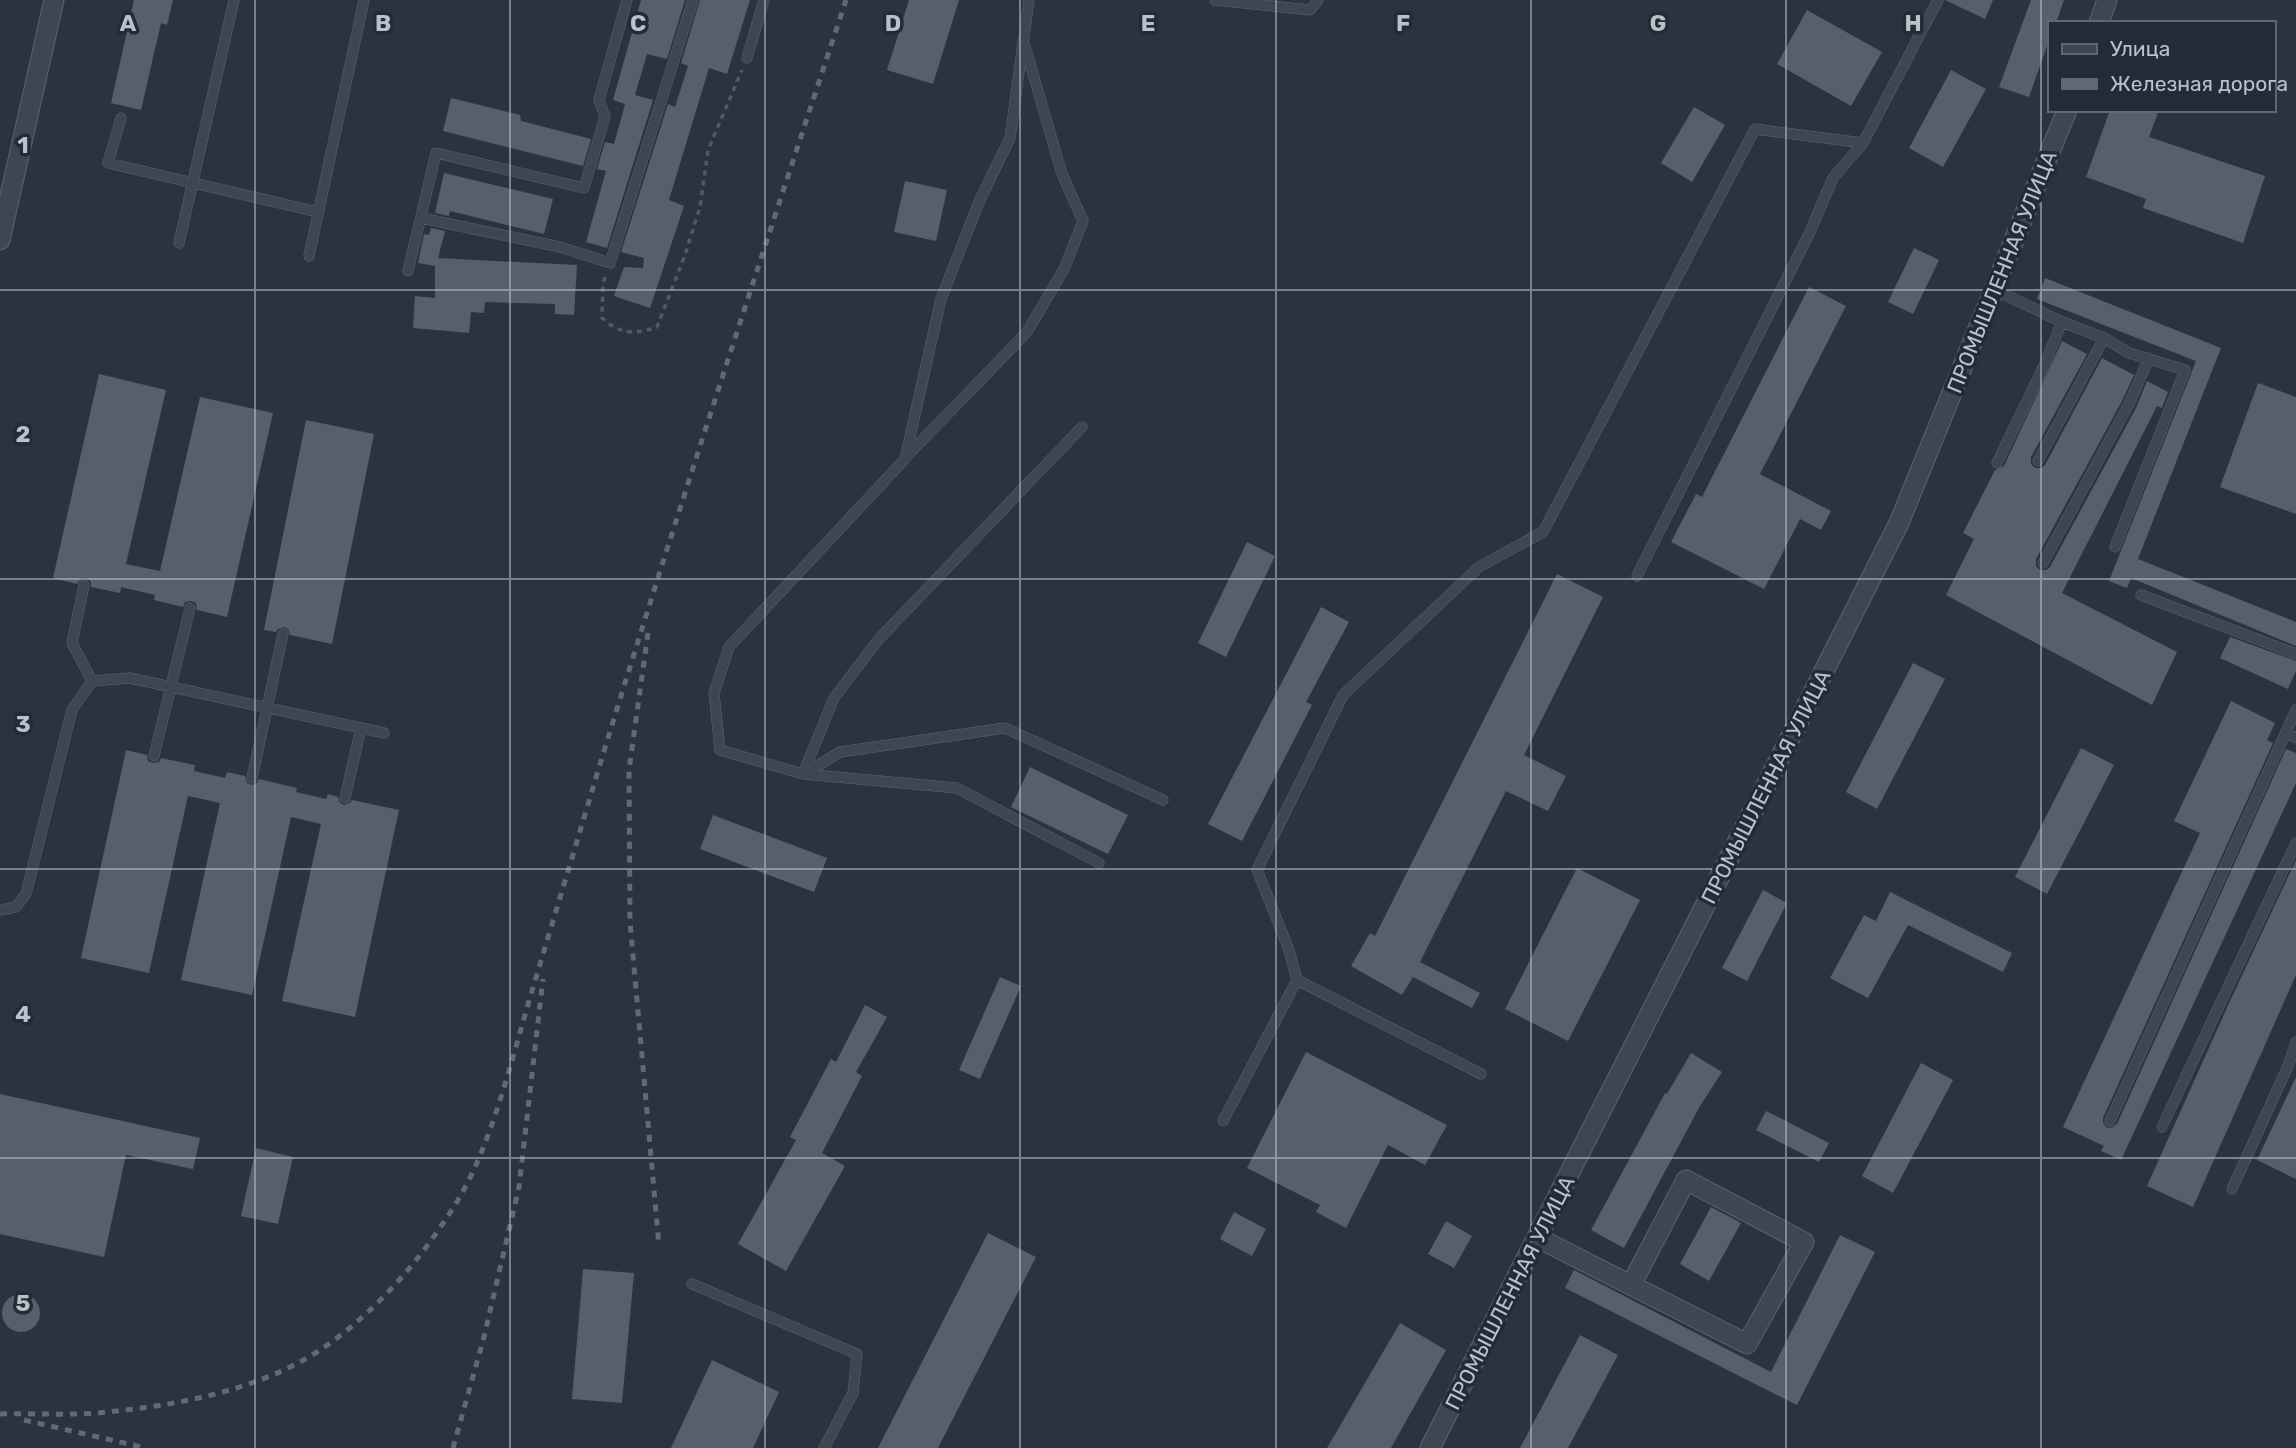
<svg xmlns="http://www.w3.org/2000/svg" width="2296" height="1448" viewBox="0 0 2296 1448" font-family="Rubik,sans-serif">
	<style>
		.building { fill: #555f6e }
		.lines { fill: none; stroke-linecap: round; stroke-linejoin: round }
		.service-casing { stroke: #5c646e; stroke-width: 11 }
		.minor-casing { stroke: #5c646e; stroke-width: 21 }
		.path { stroke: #4c5e60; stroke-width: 3.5; stroke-dasharray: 5 5; stroke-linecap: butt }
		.service { stroke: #3e4651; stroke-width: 10 }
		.minor { stroke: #3e4651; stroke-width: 19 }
		.rail { stroke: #606a77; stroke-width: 5; stroke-dasharray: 7 7; stroke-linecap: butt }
		.grid { fill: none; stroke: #bbc1cb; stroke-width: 2; stroke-opacity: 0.55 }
		.labels { text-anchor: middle; stroke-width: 7; stroke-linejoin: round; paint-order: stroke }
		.street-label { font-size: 21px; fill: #bbc1cb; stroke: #222b36 }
		.grid-label { font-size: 23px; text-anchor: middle; font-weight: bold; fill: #bbc1cb; stroke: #222b36; stroke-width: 7; stroke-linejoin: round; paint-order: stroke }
	</style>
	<rect width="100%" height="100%" fill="#2a3441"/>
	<!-- building -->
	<path class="building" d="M134 0H173L167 25 161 23 141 110 111 103Z
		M641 0H685L667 59 647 54 635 95 653 100 607 248 586 242 606 171 597 169 605 142 614 144 625 104 613 100Z
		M700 0H750L727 74 709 68 669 200 684 206 650 308 614 296 624 267 643 268 644 258 621 252 668 104 675 107 688 66 681 63Z
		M909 0H959L933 84 887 70Z
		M1945 0H1993L1985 19Z
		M2031 0H2064L2056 23H2049V40L2029 97 1999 87Z
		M1807 10 1882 52 1851 106 1777 64Z
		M1951 70 1986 89 1943 167 1909 148Z
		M451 98 520 115 521 121 591 139 583 166 443 131Z
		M1694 107 1725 125 1692 182 1661 163Z
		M2110 110H2159L2149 137 2265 176 2243 243 2143 208 2146 199 2086 177Z
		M444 173 553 199 544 234 450 211 449 216 435 213Z
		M905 181 947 190 936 241 894 232Z
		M431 228 445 231 438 258 577 265 574 315 555 314V304L485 302 484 313 471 312 469 333 413 328 415 296 435 298V266L418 263 424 234 429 235Z
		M1914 248 1939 260 1913 314 1888 302Z
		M2045 278 2221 348 2138 559 2296 622V646L2131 578 2127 588 2109 581 2196 361 2037 299Z
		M1809 287 1846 306 1760 474 1831 511 1821 530 1800 519 1764 589 1671 542 1696 494 1702 497Z
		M2062 341 2087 354 2031 457V464L2035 468H2041L2045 465 2102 358 2134 375 2122 401 2036 559V566L2040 570H2046L2050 567 2136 408 2147 381 2168 392 2162 408 2157 406 2062 593 2177 652 2152 705 1946 595 1974 539 1963 533 1995 470 2004 466Z
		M99 374 166 390 126 564 160 571 200 397 273 413 227 617 197 610 196 603 191 601 185 602 183 607 154 600 155 595 121 587 120 593 91 587V582L86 578H81L77 584 53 578Z
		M2258 383 2296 397V514L2220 487Z
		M306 420 374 434 332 644 290 635 288 629 284 627 278 629 276 632 264 630Z
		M1247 542 1275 556 1226 657 1198 643Z
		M1557 574 1603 597 1524 755 1566 776 1548 811 1506 791 1420 962 1480 993 1472 1008 1413 977 1402 995 1351 966 1370 933 1375 936Z
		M1321 607 1349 622 1306 702 1312 705 1242 841 1208 824Z
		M2230 637 2296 661V671L2288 689 2220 658Z
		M1913 663 1945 679 1877 809 1846 792Z
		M2231 701 2275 723 2267 740 2273 743 2103 1118V1122L2106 1127 2111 1128 2117 1124 2286 749 2296 753V783L2121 1160 2101 1151 2104 1146 2063 1127 2200 833 2174 821Z
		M2081 748 2114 765 2047 894 2015 877Z
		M126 750 147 755 148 761 153 763 159 762 161 758 195 765 194 771 225 778 227 772 245 776 247 783 251 785 257 783 259 779 297 788 296 792 326 799 328 794 338 797 340 803 344 805 350 803 352 800 399 810 355 1017 282 1001 321 824 291 817 252 995 181 980 220 803 188 796 149 973 81 958Z
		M1030 767 1128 815 1108 854 1011 807Z
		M713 815 827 858 814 892 700 849Z
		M2296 860V975L2193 1207 2147 1186 2230 1001Z
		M1577 868 1640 900 1568 1041 1505 1009Z
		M1763 890 1787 903 1747 981 1722 968Z
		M1890 892 2012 953 2003 972 1908 925 1868 998 1830 978 1864 915 1876 921Z
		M1000 977 1021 986 980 1079 959 1070Z
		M865 1005 887 1017 856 1072 862 1076 822 1153 845 1166 786 1271 738 1244 796 1140 790 1137 831 1059 836 1062Z
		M1306 1052 1447 1125 1425 1165 1388 1145 1346 1228 1316 1212 1320 1205 1247 1168Z
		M1691 1053 1722 1072 1700 1106 1624 1248 1591 1230 1665 1093 1667 1094Z
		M1921 1063 1953 1080 1893 1193 1862 1176Z
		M2296 1077V1179L2257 1160Z
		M0 1094 200 1138 193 1169 126 1155 104 1257 0 1234Z
		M1766 1111 1829 1143 1819 1162 1756 1130Z
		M256 1148 293 1157 278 1224 241 1216Z
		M1711 1207 1741 1223 1709 1281 1680 1264Z
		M1234 1212 1266 1229 1252 1256 1220 1239Z
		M1446 1221 1472 1236 1454 1268 1428 1254Z
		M988 1233 1036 1257 938 1448H878Z
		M1840 1235 1875 1252 1797 1405 1565 1288 1574 1270 1771 1372Z
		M583 1269 634 1273 622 1403 572 1399Z
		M2 1313a19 19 0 1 1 38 0a19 19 0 1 1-38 0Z
		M1400 1323 1446 1350 1391 1448H1327Z
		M1580 1335 1618 1355 1568 1448H1520Z
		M712 1360 779 1392 753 1448H671Z"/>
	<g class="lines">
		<defs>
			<path id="service" d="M1029 0 1010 138 979 202 941 299 905 459 729 647 714 693 720 750 803 774 957 788 1099 863
				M1215 0 1310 10 1318 0
				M747 58 764 0
				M121 118 108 163 318 212
				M421 218 560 247 610 263 693 0
				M179 243 234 0
				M309 256 364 0
				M408 271 436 153 584 188 605 117 599 100 627 0
				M1995 290 2062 322 2104 338 2129 353 2185 370 2115 547
				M905 458 1027 332 1064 269 1083 221 1062 174 1025 46
				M2038 461 2104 338
				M1997 463 2043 368 2062 322
				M2043 563 2129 404 2149 358
				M1637 576 1809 234 1833 178 1863 143 1938 0
				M84 585 72 643 92 681
				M2141 595 2296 654
				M2286 733 2296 738
				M154 756 190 608
				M803 774 834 698 878 640 1082 427
				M804 774 840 752 1005 728 1163 800
				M252 778 283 634
				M345 798 361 728
				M0 910 16 907 26 894 72 710 92 681 130 678 384 733
				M1481 1074 1297 980 1289 950 1257 870 1343 695 1479 567 1543 532 1755 129 1863 143
				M1223 1121 1297 980
				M2110 1121 2296 710
				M2162 1127 2296 843
				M2232 1189 2288 1066 2296 1042
				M692 1284 857 1354 853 1393 824 1448"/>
			<path id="minor" d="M2099 23 2107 0
				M0 240 54 0
				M1538 1238 1747 1344 1804 1242 1686 1180 1631 1285
				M1430 1448 1899 523 2067 110"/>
		</defs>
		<!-- service casing -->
		<use href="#service" class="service-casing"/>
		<!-- minor casing -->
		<use href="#minor" class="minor-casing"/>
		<!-- path -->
		<path class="path" d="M605 277 603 284 602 318C620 334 634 335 657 327L685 255 700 207 708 150 742 70"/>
		<!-- service -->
		<use href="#service" class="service"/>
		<!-- minor -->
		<use href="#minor" class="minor"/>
		<!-- rail -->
		<path class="rail" d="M648 633 629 770 630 922 659 1246
			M0 1414C36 1413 73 1416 108 1412 187 1404 274 1387 337 1338 387 1300 429 1249 461 1195 491 1142 510 1067 527 1008 550 930 574 852 597 774 676 515 761 258 846 0
			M24 1420 146 1448
			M453 1448 484 1337 519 1187 543 979"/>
	</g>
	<!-- grid -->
	<path class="grid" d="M255 0V1448M510 0V1448M765 0V1448M1020 0V1448M1276 0V1448M1531 0V1448M1786 0V1448M2041 0V1448M0 290H2296M0 579H2296M0 869H2296M0 1158H2296"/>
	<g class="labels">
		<!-- street labels -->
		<g class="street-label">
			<text transform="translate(2002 272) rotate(-68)" y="7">ПРОМЫШЛЕННАЯ УЛИЦА</text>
			<text transform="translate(1766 787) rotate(-63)" y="7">ПРОМЫШЛЕННАЯ УЛИЦА</text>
			<text transform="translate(1510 1293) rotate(-63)" y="7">ПРОМЫШЛЕННАЯ УЛИЦА</text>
		</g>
	</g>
	<g class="grid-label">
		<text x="128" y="31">A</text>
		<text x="383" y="31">B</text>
		<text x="638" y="31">C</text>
		<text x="893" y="31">D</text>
		<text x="1148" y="31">E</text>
		<text x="1403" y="31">F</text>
		<text x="1658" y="31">G</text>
		<text x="1913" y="31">H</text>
		<text x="23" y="153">1</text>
		<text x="23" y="442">2</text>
		<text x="23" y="732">3</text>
		<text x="23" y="1022">4</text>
		<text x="23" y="1311">5</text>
	</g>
	<!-- legend -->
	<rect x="2048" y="21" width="228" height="91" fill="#222b36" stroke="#5f6772" stroke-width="2"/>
	<rect x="2062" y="44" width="35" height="10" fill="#3e4651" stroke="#5f6772" stroke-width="2"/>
	<text x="2110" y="56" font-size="21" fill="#bbc1cb">Улица</text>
	<rect x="2062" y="79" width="35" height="10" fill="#606a77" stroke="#5f6772" stroke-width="2"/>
	<text x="2110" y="91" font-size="21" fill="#bbc1cb">Железная дорога</text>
</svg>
